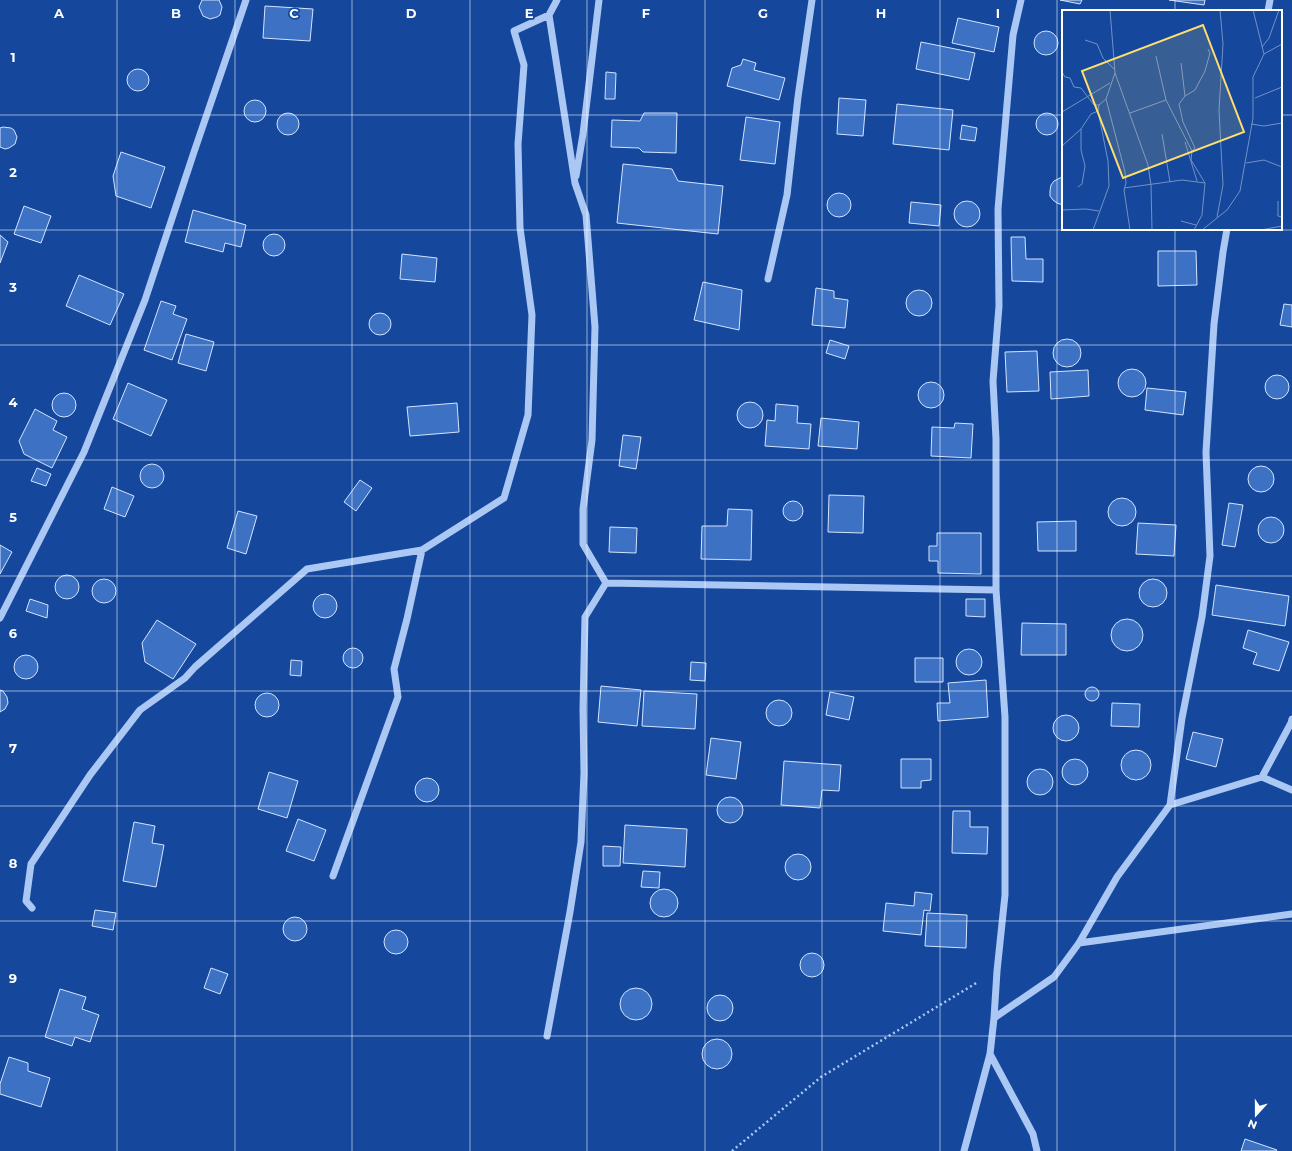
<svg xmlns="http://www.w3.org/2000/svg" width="1292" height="1151" viewBox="0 0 1292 1151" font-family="Montserrat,sans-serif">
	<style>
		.building { fill: #3d71c3; stroke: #d3e4fd }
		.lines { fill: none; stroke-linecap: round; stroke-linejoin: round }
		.path { stroke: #abc7f3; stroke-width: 2.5; stroke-dasharray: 2 3; stroke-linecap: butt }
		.minor { stroke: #abc7f3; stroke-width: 7 }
		.grid { fill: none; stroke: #fff; stroke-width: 1; stroke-opacity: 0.55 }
		.inset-road { fill: none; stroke: #7391c4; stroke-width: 1 }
		.view { fill: #ffde6d; fill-opacity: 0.15; stroke: #ffde6d; stroke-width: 2 }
		.inset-edge { fill: none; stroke: #fff; stroke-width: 2 }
		.grid-label { font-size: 13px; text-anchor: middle; font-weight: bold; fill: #fff; stroke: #15489d; stroke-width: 3.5; stroke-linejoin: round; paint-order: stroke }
	</style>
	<rect width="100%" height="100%" fill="#15489d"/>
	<!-- building -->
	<path class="building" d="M202 0H219L222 7 220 15 217 17 210 19 203 16 199 7Z
		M1060 0H1082L1080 4Z
		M1169 0H1205L1204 5Z
		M265 6 313 9 310 41 263 38Z
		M958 18 999 27 994 52 952 43Z
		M1034 43a12 12 0 1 1 24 0a12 12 0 1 1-24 0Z
		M921 42 975 53 969 80 916 69Z
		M743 59 756 63 754 70 785 78 779 100 727 86 732 68 741 65Z
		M127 80a11 11 0 1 1 22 0a11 11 0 1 1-22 0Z
		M606 72 616 73 615 99H605Z
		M839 98 866 100 863 136 837 134Z
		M244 111a11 11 0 1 1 22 0a11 11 0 1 1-22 0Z
		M897 104 953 110 949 150 893 144Z
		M1036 124a11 11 0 1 1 22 0a11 11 0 1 1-22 0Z
		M277 124a11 11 0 1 1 22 0a11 11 0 1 1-22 0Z
		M644 113H677L676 153 643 152 639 148 611 147 612 120 640 121Z
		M746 117 780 122 775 164 740 160Z
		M962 125 977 128 975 141 960 139Z
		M3 127 11 128 14 130 17 137 15 144 9 148 5 149 0 147V128Z
		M121 152 165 167 151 208 116 196 113 176Z
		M623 164 672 169 678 181 723 186 718 234 617 223Z
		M1062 177H1063V205L1057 203 1053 200 1050 196V191L1051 185 1054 181Z
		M827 205a12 12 0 1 1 24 0a12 12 0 1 1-24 0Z
		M954 214a13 13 0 1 1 26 0a13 13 0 1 1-26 0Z
		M911 202 941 205 939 226 909 223Z
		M24 206 51 216 41 243 14 234Z
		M193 210 246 225 241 247 225 243 223 252 185 242Z
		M263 245a11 11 0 1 1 22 0a11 11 0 1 1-22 0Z
		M0 235 8 242 0 263Z
		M1011 237H1025L1026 259H1043V282L1012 281Z
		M1158 251H1196L1197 285 1158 286Z
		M402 254 437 258 435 282 400 279Z
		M79 275 124 294 110 325 66 306Z
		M703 282 742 290 739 330 694 320Z
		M816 288 834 291V298L848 300 845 328 812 325Z
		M906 303a13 13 0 1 1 26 0a13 13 0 1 1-26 0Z
		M161 301 176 306 173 314 187 319 172 360 144 350Z
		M1284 304 1292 305V327L1280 325Z
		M369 324a11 11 0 1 1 22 0a11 11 0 1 1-22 0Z
		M186 334 214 342 206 371 178 363Z
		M1053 353a14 14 0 1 1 28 0a14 14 0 1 1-28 0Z
		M830 340 849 346 845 359 826 353Z
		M1037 351 1039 391 1007 392 1005 352Z
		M1118 383a14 14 0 1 1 28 0a14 14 0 1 1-28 0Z
		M1088 370 1089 396 1051 399 1050 372Z
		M1265 387a12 12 0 1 1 24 0a12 12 0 1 1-24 0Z
		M918 395a13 13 0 1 1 26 0a13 13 0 1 1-26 0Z
		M128 383 167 400 151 436 113 419Z
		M1147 388 1186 392 1183 415 1145 410Z
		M52 405a12 12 0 1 1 24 0a12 12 0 1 1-24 0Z
		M737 415a13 13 0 1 1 26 0a13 13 0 1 1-26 0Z
		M457 403 459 432 410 436 407 407Z
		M776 404 798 406 797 423 811 424 809 449 765 446 767 420 775 421Z
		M35 409 57 421 53 430 67 437 52 468 24 454 19 441Z
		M821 418 859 422 857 449 818 446Z
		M955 423 973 424 971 458 931 456 932 427 954 428Z
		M623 435 641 437 636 469 619 466Z
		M140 476a12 12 0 1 1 24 0a12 12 0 1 1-24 0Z
		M1248 479a13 13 0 1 1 26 0a13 13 0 1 1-26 0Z
		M37 468 51 474 46 486 31 481Z
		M360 480 372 488 356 511 344 502Z
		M112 487 134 496 125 517 104 509Z
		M829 495 864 496 863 533 828 532Z
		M1108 512a14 14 0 1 1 28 0a14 14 0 1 1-28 0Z
		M783 511a10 10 0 1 1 20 0a10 10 0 1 1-20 0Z
		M1229 503 1243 505 1235 547 1222 545Z
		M728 509 752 510 751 560 701 559 702 526H727Z
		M238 511 257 516 246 554 227 548Z
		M1258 530a13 13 0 1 1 26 0a13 13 0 1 1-26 0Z
		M1076 521V551H1038L1037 522Z
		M1138 523 1176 525 1174 556 1136 554Z
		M610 527 637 528 636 553 609 552Z
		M937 533H981V574L938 573V561H929V546H937Z
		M0 545 12 552 0 574Z
		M55 587a12 12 0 1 1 24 0a12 12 0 1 1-24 0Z
		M1139 593a14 14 0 1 1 28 0a14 14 0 1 1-28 0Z
		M92 591a12 12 0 1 1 24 0a12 12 0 1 1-24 0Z
		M1216 585 1289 596 1285 626 1212 615Z
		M313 606a12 12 0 1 1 24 0a12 12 0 1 1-24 0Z
		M30 599 48 605 47 618 26 611Z
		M966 599H985V617L966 616Z
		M1111 635a16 16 0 1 1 32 0a16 16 0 1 1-32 0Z
		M157 620 196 644 173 679 145 662 142 643Z
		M1022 623 1066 624V655H1021Z
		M1248 630 1289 642 1279 671 1253 664 1257 653 1243 648Z
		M343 658a10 10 0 1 1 20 0a10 10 0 1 1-20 0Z
		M956 662a13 13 0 1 1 26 0a13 13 0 1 1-26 0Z
		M14 667a12 12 0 1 1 24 0a12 12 0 1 1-24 0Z
		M915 658H943V682H915Z
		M291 660 302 661 301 676 290 675Z
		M691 662 706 663 705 681 690 680Z
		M986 680 988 717 938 721 937 703H950L948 683Z
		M601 686 641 690 637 726 598 722Z
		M1085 694a7 7 0 1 1 14 0a7 7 0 1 1-14 0Z
		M0 690 3 691 7 697 8 703 5 709 0 712Z
		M644 691 697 694 695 729 642 726Z
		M830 692 854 697 849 720 826 715Z
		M255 705a12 12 0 1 1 24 0a12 12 0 1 1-24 0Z
		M766 713a13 13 0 1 1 26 0a13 13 0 1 1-26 0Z
		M1112 703 1140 704 1139 727 1111 726Z
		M1053 728a13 13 0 1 1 26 0a13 13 0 1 1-26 0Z
		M1193 732 1223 739 1216 767 1186 759Z
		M711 738 741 742 736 779 706 775Z
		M1121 765a15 15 0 1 1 30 0a15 15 0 1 1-30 0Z
		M901 759H931V780L921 781V788H901Z
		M1062 772a13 13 0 1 1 26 0a13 13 0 1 1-26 0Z
		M784 761 841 765 839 791 822 790 820 808 781 805Z
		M1027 782a13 13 0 1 1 26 0a13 13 0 1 1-26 0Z
		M269 772 298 781 287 818 258 809Z
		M415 790a12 12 0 1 1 24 0a12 12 0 1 1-24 0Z
		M717 810a13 13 0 1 1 26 0a13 13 0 1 1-26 0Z
		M953 811H970V827H988L987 854 952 853Z
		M298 819 326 830 314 861 286 851Z
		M134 822 155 826 152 843 164 845 156 887 123 881Z
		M625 825 687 829 685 867 623 863Z
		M603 846 621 847 620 866H603Z
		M785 867a13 13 0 1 1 26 0a13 13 0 1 1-26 0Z
		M643 871 660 872 659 888 641 887Z
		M650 903a14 14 0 1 1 28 0a14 14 0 1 1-28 0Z
		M915 892 932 894 930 911 924 910 921 935 883 931 886 903 914 906Z
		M95 910 116 913 113 930 92 926Z
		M927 913 967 915 966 948 925 946Z
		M283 929a12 12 0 1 1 24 0a12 12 0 1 1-24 0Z
		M384 942a12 12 0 1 1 24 0a12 12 0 1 1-24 0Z
		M800 965a12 12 0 1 1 24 0a12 12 0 1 1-24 0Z
		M211 968 228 974 220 994 204 988Z
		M620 1004a16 16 0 1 1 32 0a16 16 0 1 1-32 0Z
		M60 989 86 997 82 1009 99 1015 90 1042 75 1037 72 1046 45 1037Z
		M707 1008a13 13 0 1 1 26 0a13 13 0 1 1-26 0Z
		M702 1054a15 15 0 1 1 30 0a15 15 0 1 1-30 0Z
		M9 1057 28 1063V1071L50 1078 41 1107 0 1094V1084Z
		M1245 1139 1277 1150 1276 1151H1241Z"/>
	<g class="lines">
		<!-- path -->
		<path class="path" d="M732 1151 821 1077 978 982"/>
		<!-- minor -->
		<path class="minor" d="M1268 11 1270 0
			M576 176 583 134 599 0
			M768 279 787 195 798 97 812 0
			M606 583 996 590
			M0 618 84 452 145 300 194 152 246 0
			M1262 777 1292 790
			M1170 805 1182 718 1202 617 1210 556 1206 452 1214 324 1223 252 1227 229
			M333 876 398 697 394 669 407 619 422 550
			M32 908 26 901 31 864 90 775 140 710 185 678 195 667 307 569 422 550 504 498 528 415 532 315 520 228 518 144 524 65 514 31 549 15
			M1079 943 1292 914
			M994 1018 997 971 1005 895V717L996 590V439L993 381 999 306 998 209 1013 35 1021 0
			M547 1036 570 912 581 842 584 773 583 709 585 617 606 583 583 544V509L592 440 595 327 586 215 575 183 549 15 557 0
			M990 1054 1033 1134 1037 1151
			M964 1151 990 1054 994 1018 1054 977 1079 943 1117 877 1170 805 1262 777 1291 723 1292 719"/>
	</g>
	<!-- grid -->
	<path class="grid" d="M117 0V1151M235 0V1151M352 0V1151M470 0V1151M587 0V1151M705 0V1151M822 0V1151M940 0V1151M1057 0V1151M1175 0V11M0 115H1063M1281 115H1292M1175 229V1151M0 230H1292M0 345H1292M0 460H1292M0 576H1292M0 691H1292M0 806H1292M0 921H1292M0 1036H1292"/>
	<!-- overview -->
	<g transform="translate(1062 10)">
		<rect width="220" height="220" fill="#15489d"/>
		<path class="inset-road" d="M23 30 35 34 41 48 52 59M200 37 207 28 217 0M202 44 220 34M94 46 104 90 130 141 129 150 143 173 140 205 132 220M119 53 123 86M0 62 3 67 8 68 12 77 19 78 32 95H37M53 63 86 155 89 175 90 220M193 88 220 77M44 89 63 162 64 173 62 180 68 220M0 102 48 73M68 103 104 90M189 114 202 116 220 113M100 124 108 172M123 132 135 171M0 136 19 119 29 104 36 101M130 141 133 138 121 112 117 94 123 86 133 80 143 61 148 43 146 39M184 153 202 150 220 157M16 177 20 174 23 156 19 140V119M62 178 120 170 143 173M216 191V206L220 207M0 200 24 199 37 201M155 207 161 175 157 100 161 34 158 0M119 211 134 215M31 220 47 176 46 151 36 101 37 95 44 89 53 63 48 0M140 220 165 200 178 181 191 108V67L202 44 191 0M199 220 220 216"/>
		<path class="view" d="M141 15 182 122 61 168 20 61Z"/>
		<rect width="220" height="220" class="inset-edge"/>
	</g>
	<g class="grid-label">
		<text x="59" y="18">A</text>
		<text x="176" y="18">B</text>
		<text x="294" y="18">C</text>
		<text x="411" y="18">D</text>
		<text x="529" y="18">E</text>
		<text x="646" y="18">F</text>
		<text x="763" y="18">G</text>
		<text x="881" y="18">H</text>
		<text x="998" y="18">I</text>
		<text x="13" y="62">1</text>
		<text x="13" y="177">2</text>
		<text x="13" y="292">3</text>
		<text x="13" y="407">4</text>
		<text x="13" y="522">5</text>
		<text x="13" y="638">6</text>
		<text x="13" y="753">7</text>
		<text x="13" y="868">8</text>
		<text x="13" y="983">9</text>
	</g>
	<!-- north arrow -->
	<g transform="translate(1256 1115) rotate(201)" stroke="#15489d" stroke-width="3" paint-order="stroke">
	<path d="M0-3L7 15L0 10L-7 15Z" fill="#ffffff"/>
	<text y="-6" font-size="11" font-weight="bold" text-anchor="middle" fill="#ffffff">N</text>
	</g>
</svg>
